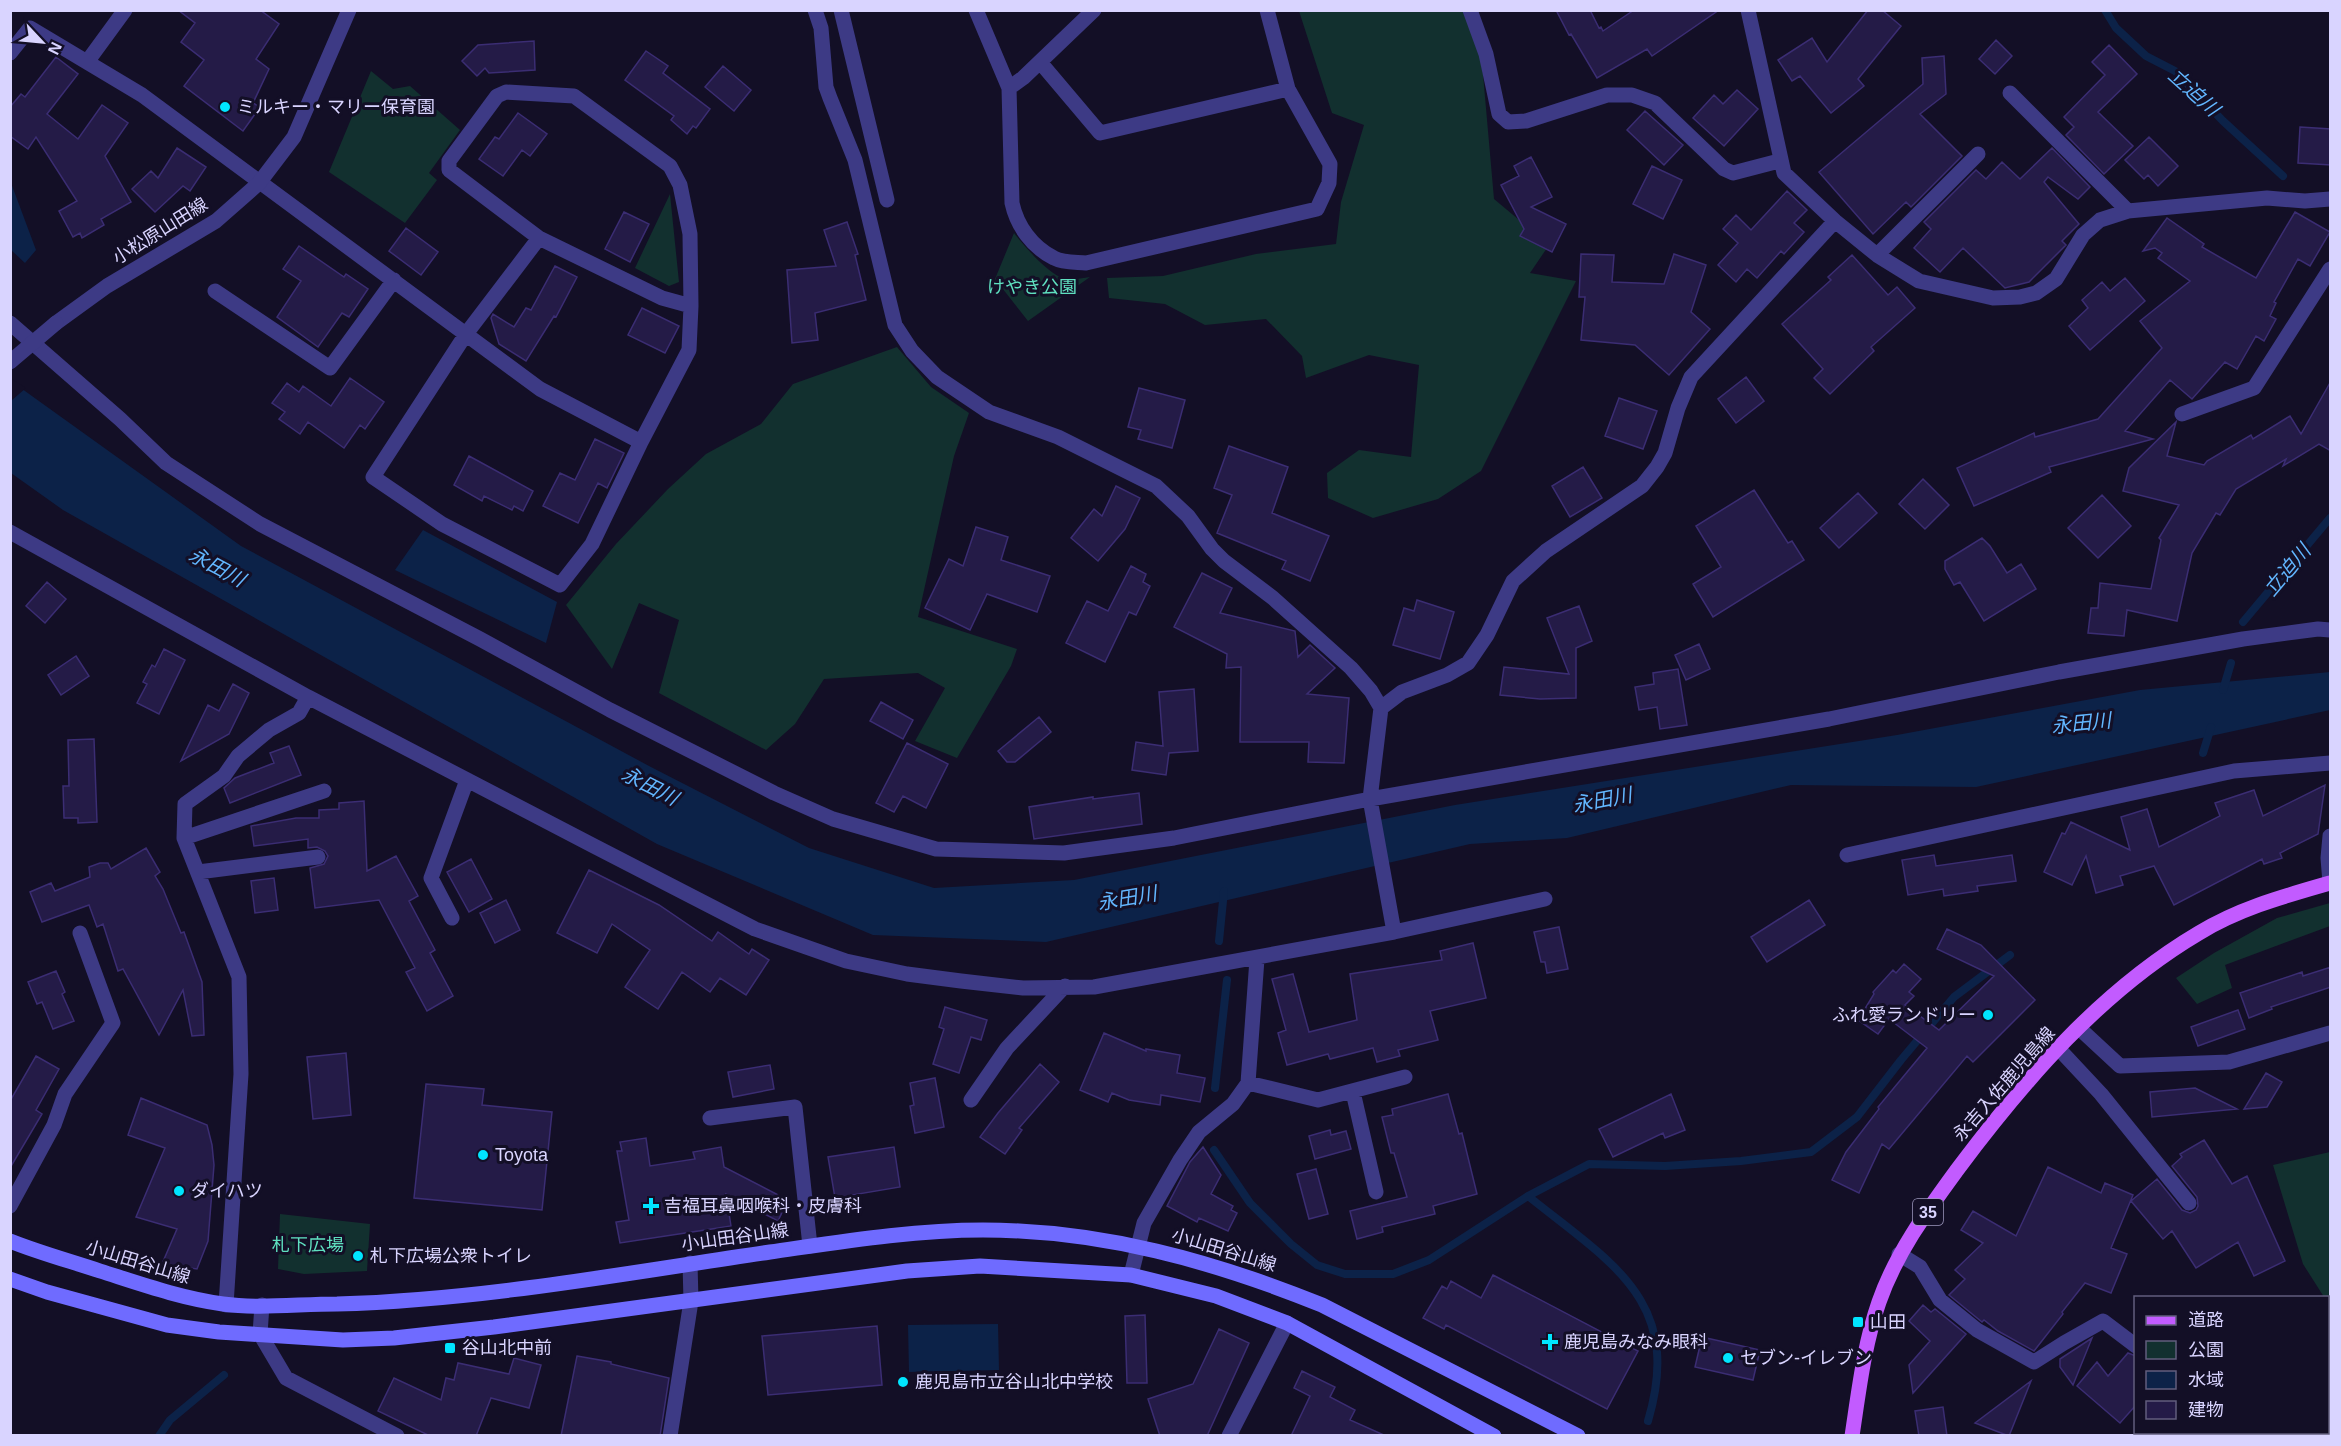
<svg xmlns="http://www.w3.org/2000/svg" width="2341" height="1446" viewBox="0 0 2341 1446" font-family="Helvetica,'Noto Sans JP',sans-serif">
	<style>
		.green { fill: #12302f }
		.water { fill: #0c2248 }
		.pier { fill: #130f26 }
		.lines { fill: none; stroke-linecap: round; stroke-linejoin: round }
		.stream { stroke: #0c2248; stroke-width: 8 }
		.building { fill: #241b47; stroke: #3b2d73; stroke-width: 1.5 }
		.minor { stroke: #3d3a85; stroke-width: 15 }
		.tertiary { stroke: #3d3a85; stroke-width: 15 }
		.secondary { stroke: #6f6bff; stroke-width: 15 }
		.primary { stroke: #c25bff; stroke-width: 15 }
		.tertiary-bridge { stroke: #3d3a85; stroke-width: 15 }
		.poi-dot { fill: #00e5ff; stroke: #130f26; stroke-width: 2 }
		.labels { text-anchor: middle; stroke-width: 6; stroke-linejoin: round; paint-order: stroke }
		.shield { fill: #130f26; stroke: #9e99be; stroke-width: 1.5 }
		.shield-label { font-size: 16px; font-weight: bold; fill: #d9d4ff }
		.poi-label { font-size: 18px; fill: #d9d4ff; stroke: #130f26; text-anchor: start }
		.street-label { font-size: 18px; fill: #d9d4ff; stroke: #130f26 }
		.park-label { font-size: 18px; fill: #5fe0c0; stroke: #130f26 }
		.water-label { font-size: 20px; font-style: italic; fill: #62b6ff; stroke: #130f26 }
	</style>
	<rect width="100%" height="100%" fill="#130f26"/>
	<!-- green -->
	<path class="green" d="M1468 10 1479 29 1494 199 1549 245 1530 273 1576 281 1481 471 1438 499 1373 518 1328 498 1327 473 1359 450 1411 457 1419 365 1369 355 1306 378 1302 356 1266 319 1205 325 1165 304 1109 298 1107 278 1163 276 1256 254 1336 244 1341 202 1364 125 1332 113 1299 11Z
		M371 71 393 89 410 86 460 130 429 173 437 180 405 223 329 172Z
		M670 194 679 282 669 286 635 268Z
		M1014 233C1025 247 1048 274 1065 279 1072 280 1083 278 1090 277L1028 321 995 279Z
		M897 347 931 387 969 413 954 456 918 617 1017 649 1011 666 957 758 915 741 945 688 918 673 824 679 795 724 766 750 659 693 679 620 639 603 612 669 566 605 616 544 668 489 706 454 761 424 793 384Z
		M2330 903V926L2225 965 2232 988 2197 1004 2176 978 2214 953 2277 918Z
		M2330 1152V1307L2328 1298 2324 1297 2303 1264 2273 1165Z
		M280 1214 370 1224 367 1271 304 1274 278 1269Z"/>
	<!-- water -->
	<path class="water" d="M11 183 36 250 25 263 11 250Z
		M11 381 241 546 649 766 809 848 934 888 1074 880 1455 805 1897 735 2140 690 2330 672V710L1976 787 1791 785 1567 838 1470 844 1046 942 873 935 657 844 63 510 11 473Z
		M423 530 557 602 546 643 395 570Z
		M998 1324 999 1370 909 1372 908 1325Z"/>
	<!-- pier -->
	<path class="pier" d="M10 378 26 388 11 401H10Z"/>
	<g class="lines">
		<!-- stream -->
		<path class="stream" d="M2105 10 2116 28 2146 56 2175 71 2223 121 2283 176
			M2243 622 2330 518
			M2223 690 2231 663
			M2203 753 2211 727
			M1219 941 1224 891
			M1215 1088 1227 980
			M1214 1150 1250 1203 1291 1244 1317 1265 1345 1274H1393L1429 1260 1528 1196 1589 1164 1665 1166 1741 1161 1811 1152 1857 1117 1901 1060 1954 997 2010 955
			M1528 1196C1611 1263 1684 1300 1648 1421
			M159 1436 170 1420 224 1375"/>
	</g>
	<!-- building -->
	<path class="building" d="M178 10H260L279 24 256 59 269 69 253 103 260 107 243 131 184 86 204 60 181 42 195 23Z
		M1556 10H1590L1599 28 1601 27 1603 31 1634 10H1719L1652 56 1647 49 1597 78 1571 34 1569 35Z
		M1868 10H1882L1901 26 1858 79 1864 86 1831 113 1800 76 1792 81 1778 60 1812 38 1827 62Z
		M1996 40 2012 56 1995 74 1979 59Z
		M534 41 535 70 489 73 485 68 477 76 462 61 478 45Z
		M2109 45 2137 74 2098 112 2133 146 2104 174 2066 135 2074 127 2064 117 2105 75 2092 62Z
		M646 51 668 66 663 73 710 109 696 128 693 126 687 134 671 120 674 116 625 80Z
		M1944 56 1946 94 1920 114 1962 156 1911 207 1906 202 1873 234 1819 172 1923 84 1922 58Z
		M56 57 78 74 47 114 78 139 102 105 128 123 105 156 131 202 101 219 104 225 82 238 80 233 73 237 59 211 77 201 36 137 28 149 10 136V107L21 94 25 97Z
		M723 66 751 90 734 111 705 87Z
		M1737 90 1758 109 1724 146 1693 118 1714 95 1723 104Z
		M1645 111 1683 145 1664 165 1627 130Z
		M518 113 547 134 530 156 522 150 503 176 479 159 495 137 499 139Z
		M2300 127 2331 129V165L2298 163Z
		M2149 137 2178 166 2158 186 2148 175 2144 179 2125 160Z
		M177 148 206 167 190 191 183 186 155 212 132 189 151 171 158 178Z
		M2052 148 2090 187 2078 199 2048 177 2044 182 2079 224 2062 241 2066 245 2029 282 2005 288 1963 248 1940 272 1914 248 1931 229 1924 222 1976 170 1986 179 2002 162 2020 179Z
		M1531 157 1552 197 1531 207 1566 224 1552 252 1520 236 1524 229 1501 185 1519 176 1514 166Z
		M1652 166 1682 180 1663 219 1633 204Z
		M1787 191 1807 210 1794 223 1804 232 1784 254 1781 251 1757 278 1747 269 1736 282 1718 265 1738 243 1723 229 1736 215 1751 230Z
		M624 212 649 224 630 262 605 249Z
		M2295 212 2330 232 2310 266 2298 259 2274 302 2276 303 2270 316 2276 319 2264 341 2256 336 2237 369 2225 362 2192 399 2170 380 2125 431 2153 439 2049 467 2051 472 1974 506 1957 468 2034 433 2035 437 2098 419 2162 348 2140 321 2190 281 2158 258 2162 253 2155 248 2143 251 2167 218 2204 244 2202 247 2256 278Z
		M847 222 858 254 855 255 866 300 815 313 818 340 792 343 787 270 836 266 824 230Z
		M406 228 438 252 421 275 389 251Z
		M299 246 344 277 346 274 368 289 349 317 342 313 318 347 277 317 301 281 283 269Z
		M1581 254 1614 255 1612 282 1664 284 1674 254 1706 265 1691 312 1710 329 1669 375 1635 345 1581 340 1585 297H1579Z
		M1852 255 1888 295 1897 287 1915 308 1871 347 1874 351 1830 394 1814 378 1823 369 1782 324 1831 280 1828 277Z
		M555 266 577 277 556 317 554 316 526 361 499 344 491 318 493 314 514 327 526 308 531 310Z
		M2125 278 2145 301 2090 350 2069 326 2088 308 2082 300 2102 282 2110 291Z
		M642 308 679 326 665 353 628 335Z
		M1746 377 1764 401 1736 423 1718 399Z
		M350 378 384 402 365 429 360 425 344 448 308 422 300 434 279 419 285 412 272 403 287 383 299 392 303 386 331 406Z
		M2331 381V451L2319 444 2283 466 2286 459 2236 489 2220 515 2216 513 2192 553 2177 621 2127 610 2124 636 2088 633 2091 608H2098L2100 583 2151 589 2161 540 2159 538 2179 505 2123 491 2129 468 2176 422 2167 456 2204 465 2207 461 2251 435 2253 439 2290 416 2301 434Z
		M1139 388 1185 400 1172 448 1138 439 1141 430 1128 427Z
		M1619 398 1657 411 1643 449 1605 436Z
		M595 439 624 453 607 488 598 483 578 523 543 506 560 473 575 480Z
		M1229 446 1288 467 1272 513 1329 536 1310 581 1282 569 1286 561 1217 533 1232 495 1214 488Z
		M469 456 533 491 523 511 514 506 512 510 484 496 482 501 454 485Z
		M1583 467 1602 498 1570 517 1552 486Z
		M1923 479 1949 505 1925 529 1899 504Z
		M1116 486 1140 498 1125 529 1098 561 1071 538 1094 509 1102 516Z
		M1754 490 1788 543 1792 541 1804 560 1713 617 1693 584 1721 567 1696 526Z
		M1858 493 1877 513 1839 548 1820 528Z
		M2102 495 2131 526 2098 558 2068 528Z
		M976 527 1008 537 1001 560 1050 576 1037 612 987 594 970 630 925 608 949 559 963 566Z
		M1982 538 1990 546 2007 573 2021 564 2036 589 1984 621 1960 582 1954 585 1945 569V561Z
		M1131 566 1146 574 1143 582 1150 586 1136 615 1129 612 1105 662 1066 643 1087 601 1108 611Z
		M1202 573 1232 588 1220 613 1295 631 1298 657 1310 645 1335 668 1307 694 1349 698 1344 763 1308 762 1309 742H1240L1241 667 1226 668 1227 654 1174 627Z
		M47 582 66 599 45 623 26 606Z
		M1417 600 1454 612 1440 659 1393 645 1404 608 1414 611Z
		M1579 606 1592 641 1576 648V698L1540 699 1500 695 1504 667 1569 674 1547 618Z
		M1699 644 1710 669 1686 680 1675 655Z
		M164 649 185 660 159 714 137 703 147 684 143 682 152 665 155 667Z
		M76 656 89 676 61 695 48 675Z
		M1678 669 1687 725 1660 729 1657 707 1639 710 1635 687 1654 684 1653 673Z
		M233 684 249 693 229 734 181 761 208 705 219 711Z
		M1194 689 1198 751 1169 753 1166 775 1132 770 1136 742 1163 746 1159 692Z
		M881 702 913 720 903 739 870 721Z
		M1039 717 1051 732 1015 762H1007L998 751Z
		M94 739 97 822 78 823V818H64L63 786H69L68 740Z
		M907 743 948 764 926 808 903 796 894 812 876 803Z
		M289 746 301 775 230 803 224 788 235 778 274 763 270 753Z
		M2325 785 2318 834 2280 853 2282 858 2264 864 2262 859 2174 905 2154 866 2120 876 2123 885 2096 893 2086 856 2072 885 2044 872 2062 833 2065 834 2071 822 2130 850 2121 817 2147 809 2159 847 2220 816 2215 803 2254 790 2263 816Z
		M1139 793 1142 824 1034 839 1029 807 1093 797V799Z
		M364 801 367 871 396 856 418 896 409 901 435 950 430 953 453 996 427 1011 406 972 415 968 379 900 315 908 310 868 324 864 328 856 325 851 317 847 308 848V839L254 846 251 826 296 818H319V810L339 809V803Z
		M146 848 160 872 155 876 163 889 181 933 184 932 202 982 204 1035 192 1036 183 990 159 1035 123 969 118 971 103 924 97 927 89 905 42 922 30 892 51 883 55 891 90 877 89 867 100 863H108L111 869Z
		M1934 855 1936 866 2012 855 2016 881 1977 886 1978 891 1944 896 1943 889 1908 895 1902 860Z
		M471 859 492 899 469 912 447 872Z
		M589 870 659 905 712 941 718 932 749 954 752 949 769 960 746 995 720 978 710 992 682 972 658 1009 625 987 650 950 612 924 597 953 557 933Z
		M274 878 278 910 255 913 251 881Z
		M506 900 520 930 495 943 480 913Z
		M1809 900 1825 925 1767 962 1751 937Z
		M1559 927 1568 969 1547 973 1545 962H1541L1534 932Z
		M1947 929 1981 945 2035 1000 1973 1062 1967 1056 1889 1149 1882 1144 1859 1193 1832 1180 1846 1152 1879 1109 1878 1107 1927 1048 1889 1019 1878 1034 1858 1020 1874 994 1873 992 1893 970 1896 973 1904 964 1921 979 1909 992 1914 996 1905 1005 1939 1030 1994 976 1937 949Z
		M1473 943 1486 998 1430 1011 1438 1040 1398 1050 1400 1056 1377 1062 1373 1048 1330 1059 1328 1054 1287 1065 1278 1033 1286 1030 1272 979 1293 974 1309 1032 1357 1020 1350 974 1442 960 1440 951Z
		M2331 967V987L2271 1007 2272 1009 2249 1018 2240 993 2302 972 2303 976Z
		M56 971 65 992 62 994 74 1021 53 1029 42 1002 37 1004 28 982Z
		M945 1007 987 1020 981 1040 971 1037 959 1073 933 1064 944 1029 939 1027Z
		M2238 1010 2245 1029 2198 1046 2191 1027Z
		M1104 1033 1146 1051V1049L1180 1055 1177 1073 1205 1078 1200 1102 1161 1095 1160 1105 1129 1100 1112 1093 1108 1102 1080 1090Z
		M346 1053 351 1115 313 1119 307 1057Z
		M36 1056 59 1069 36 1110 42 1114 10 1168V1101Z
		M1040 1064 1059 1082 1019 1128 1022 1130 1005 1154 980 1137 998 1113Z
		M770 1065 774 1089 733 1097 728 1072Z
		M2266 1073 2282 1082 2267 1107 2244 1109Z
		M935 1078 944 1127 915 1133 910 1106 914 1105 910 1083Z
		M426 1084 484 1089 482 1105 552 1112 542 1210 414 1198Z
		M2195 1088 2237 1109 2152 1117 2150 1092Z
		M1448 1094 1459 1134 1462 1133 1477 1194 1433 1206 1435 1214 1382 1227 1383 1232 1357 1239 1350 1211 1407 1197 1394 1153H1391L1382 1117 1393 1115 1392 1109Z
		M1671 1094 1685 1130 1665 1138 1663 1133 1613 1157 1599 1129Z
		M141 1098 207 1125 212 1145 214 1165 208 1241 197 1269 162 1264 177 1229 136 1217 165 1148 128 1135Z
		M1330 1130 1331 1135 1346 1131 1351 1149 1315 1159 1309 1136Z
		M646 1138 650 1166 695 1159 693 1152 721 1147 724 1167 788 1200 778 1221 726 1194 731 1226 620 1243 616 1222 629 1220 617 1151H622L620 1142Z
		M2204 1140 2232 1184 2247 1176 2285 1261 2254 1276 2238 1242 2196 1268 2172 1231 2163 1239 2131 1201 2157 1179 2182 1210 2190 1213 2196 1210 2198 1206 2197 1197 2172 1166 2182 1157 2180 1154Z
		M894 1147 900 1187 835 1198 828 1157Z
		M1203 1147 1221 1175 1211 1194 1233 1206 1231 1210 1237 1213 1228 1231 1199 1218 1197 1222 1167 1206 1190 1162Z
		M2048 1167 2101 1193 2105 1183 2133 1195 2111 1248 2127 1254 2111 1293 2085 1283 2062 1312 2063 1314 2034 1351 1998 1331 1984 1320 1982 1322 1949 1295 1965 1279 1955 1270 1983 1243 1961 1230 1973 1211 2016 1236Z
		M1316 1169 1328 1214 1309 1219 1297 1174Z
		M1493 1275 1638 1351 1607 1409 1446 1325 1444 1329 1423 1318 1442 1286 1447 1289 1451 1281 1481 1298Z
		M1923 1305 1931 1312 1935 1309 1966 1334 1913 1393 1909 1365 1930 1341 1909 1321Z
		M1145 1315 1147 1383H1127L1125 1316Z
		M877 1326 882 1385 768 1395 762 1336Z
		M1219 1329 1249 1343 1207 1436H1160L1148 1399 1193 1384Z
		M1702 1337 1760 1350 1753 1380 1695 1367Z
		M2092 1338 2073 1385 2060 1367V1359Z
		M2128 1353 2136 1356V1405L2120 1423 2077 1386 2097 1362 2108 1376Z
		M577 1356 611 1362V1364L669 1378 660 1436H561Z
		M514 1358 541 1365 529 1408 491 1398 476 1436H430L378 1411 394 1378 441 1400 446 1378 454 1380 458 1363 509 1374Z
		M1302 1371 1335 1387 1330 1397 1355 1410 1350 1420 1386 1436H1291L1310 1396 1294 1388Z
		M2031 1381 2009 1436 1975 1423Z
		M1943 1407 1947 1436H1919L1915 1411Z"/>
	<g class="lines">
		<!-- minor -->
		<path class="minor" d="M815 10 821 28 826 87 830 98 855 160 895 325 912 351 937 377 989 412 1058 437 1156 486 1188 516 1212 549 1224 561 1273 598 1351 668 1371 691 1381 708 1370 799 1394 932
			M841 10 887 200
			M976 10 1009 88 1012 203C1017 226 1032 247 1054 258 1063 263 1076 262 1086 263L1317 209 1329 183 1330 164 1288 89 1267 10
			M1470 10 1486 54 1499 114 1508 122 1526 121 1607 95H1632L1655 103 1724 169 1733 173 1779 161
			M1748 10 1784 173 1835 221 1877 255 1919 281 1993 298 2020 297 2036 293 2056 279 2083 235 2100 220 2128 211 2267 198 2305 201 2330 199
			M10 53 30 28 142 95 540 389 641 442
			M87 62 125 10
			M1040 62 1100 133 1288 89
			M1009 88 1023 78 1094 10
			M2010 93 2128 211
			M539 238 466 334 373 477 442 524 560 585 592 544 641 442 689 350 691 306 690 234 680 185 670 166 574 96 506 92 497 96 449 161V170L539 238 662 298 691 306
			M1877 255 1978 154
			M215 291 330 368 394 280
			M10 323 120 419 166 463 260 524 480 639 610 710 774 793 833 819 936 849 1064 853 1174 838 1370 799 1829 719 2059 672 2243 639 2318 629 2330 630
			M2182 414 2254 388 2330 269
			M10 532 308 697 592 845 755 929 846 961 907 974 961 981 1023 988 1094 987 1394 932 1545 899
			M1381 708 1402 692 1447 675 1468 663 1487 635 1513 581 1546 551 1642 486 1657 467 1665 453 1678 408 1691 377 1835 221
			M184 838 324 791
			M1847 855 2234 771 2330 763
			M198 872 318 857
			M2330 883 2328 858 2330 836
			M452 918 431 878 467 780
			M2079 1028 2120 1066 2229 1062 2330 1033
			M2058 1048 2101 1094 2189 1203
			M1248 1083 1318 1100 1405 1077
			M1353 1092 1376 1192
			M971 1100 1007 1048 1065 986
			M710 1118 795 1107 810 1246
			M10 1206 54 1125 65 1094 113 1023 80 933
			M1899 1254 1920 1267 1940 1300 1977 1330 2034 1362 2064 1343 2103 1321 2136 1346
			M1131 1275 1144 1223 1180 1160 1199 1132 1233 1104 1248 1083 1257 959
			M226 1305 241 1074 239 977 184 838 185 804 224 776 238 756 269 730 299 713 308 697
			M262 1305 260 1334 286 1378 397 1436
			M670 1436 691 1301 690 1263
			M1229 1436 1287 1323"/>
		<!-- tertiary -->
		<path class="tertiary" d="M56 323 107 286 216 221 259 183 294 137 349 10"/>
		<!-- secondary -->
		<path class="secondary" d="M10 1241C40 1253 70 1261 100 1271 141 1284 180 1298 223 1304 259 1309 299 1304 337 1304 482 1300 626 1273 770 1252 840 1242 912 1230 983 1230 1102 1230 1213 1261 1322 1305L1578 1436
			M10 1279 47 1292 167 1325 219 1332 343 1340 394 1338 494 1327 907 1271 980 1266 1131 1275 1216 1296 1287 1323 1494 1436"/>
		<!-- primary -->
		<path class="primary" d="M1852 1436C1859 1390 1864 1345 1879 1302 1896 1253 1927 1211 1957 1170 2025 1079 2101 991 2199 933 2240 908 2285 896 2330 883"/>
		<!-- tertiary-bridge -->
		<path class="tertiary-bridge" d="M10 362 56 323"/>
	</g>
	<!-- markers -->
	<g class="poi-dot">
		<circle cx="225" cy="107" r="6"/>
		<circle cx="1988" cy="1015" r="6"/>
		<circle cx="483" cy="1155" r="6"/>
		<circle cx="179" cy="1191" r="6"/>
		<path d="M648 1197h6v6h6v6h-6v6h-6v-6h-6v-6h6z"/>
		<circle cx="358" cy="1256" r="6"/>
		<rect x="1852" y="1316" width="12" height="12" rx="3"/>
		<path d="M1547 1333h6v6h6v6h-6v6h-6v-6h-6v-6h6z"/>
		<rect x="444" y="1342" width="12" height="12" rx="3"/>
		<circle cx="1728" cy="1358" r="6"/>
		<circle cx="903" cy="1382" r="6"/>
	</g>
	<g class="labels">
		<!-- shield labels -->
		<rect class="shield" x="1913" y="1199" width="30" height="26" rx="4.5"/>
		<g class="shield-label">
			<text x="1928" y="1218">35</text>
		</g>
		<!-- poi labels -->
		<g class="poi-label">
			<text x="237" y="113">ミルキー・マリー保育園</text>
			<text x="1976" y="1021" text-anchor="end">ふれ愛ランドリー</text>
			<text x="495" y="1161">Toyota</text>
			<text x="191" y="1197">ダイハツ</text>
			<text x="664" y="1212">吉福耳鼻咽喉科・皮膚科</text>
			<text x="370" y="1262">札下広場公衆トイレ</text>
			<text x="1870" y="1328">山田</text>
			<text x="1564" y="1348">鹿児島みなみ眼科</text>
			<text x="462" y="1354">谷山北中前</text>
			<text x="1740" y="1364">セブン-イレブン</text>
			<text x="915" y="1388">鹿児島市立谷山北中学校</text>
		</g>
		<!-- street labels -->
		<g class="street-label">
			<text transform="translate(160 231) rotate(-32)" y="6">小松原山田線</text>
			<text transform="translate(2004 1084) rotate(-49)" y="6">永吉入佐鹿児島線</text>
			<text transform="translate(735 1237) rotate(-8)" y="6">小山田谷山線</text>
			<text transform="translate(1224 1250) rotate(17)" y="6">小山田谷山線</text>
			<text transform="translate(138 1262) rotate(17)" y="6">小山田谷山線</text>
		</g>
		<!-- park labels -->
		<g class="park-label">
			<text x="1032" y="293">けやき公園</text>
			<text x="308" y="1251">札下広場</text>
		</g>
		<!-- water labels -->
		<g class="water-label">
			<text transform="translate(2194 92) rotate(42)" y="7">立迫川</text>
			<text transform="translate(217 567) rotate(28)" y="7">永田川</text>
			<text transform="translate(2287 570) rotate(-50)" y="7">立迫川</text>
			<text transform="translate(2081 723) rotate(-6)" y="7">永田川</text>
			<text transform="translate(650 786) rotate(27)" y="7">永田川</text>
			<text transform="translate(1602 800) rotate(-11)" y="7">永田川</text>
			<text transform="translate(1127 898) rotate(-10)" y="7">永田川</text>
		</g>
	</g>
	<!-- border -->
	<rect width="2341" height="1446" fill="none" stroke="#d9d4ff" stroke-width="24"/>
	<!-- legend -->
	<rect x="2134" y="1296" width="195" height="138" fill="#130f26" stroke="#625e7d" stroke-width="1.5"/>
	<rect x="2146" y="1316" width="30" height="9" fill="#c25bff" stroke="#625e7d" stroke-width="1.5"/>
	<text x="2188" y="1326" font-size="18" fill="#d9d4ff">道路</text>
	<rect x="2146" y="1341" width="30" height="18" fill="#12302f" stroke="#625e7d" stroke-width="1.5"/>
	<text x="2188" y="1356" font-size="18" fill="#d9d4ff">公園</text>
	<rect x="2146" y="1371" width="30" height="18" fill="#0c2248" stroke="#625e7d" stroke-width="1.5"/>
	<text x="2188" y="1386" font-size="18" fill="#d9d4ff">水域</text>
	<rect x="2146" y="1401" width="30" height="18" fill="#241b47" stroke="#625e7d" stroke-width="1.5"/>
	<text x="2188" y="1416" font-size="18" fill="#d9d4ff">建物</text>
	<!-- north arrow -->
	<g transform="translate(42 42) rotate(116)" stroke="#130f26" stroke-width="4.5" paint-order="stroke">
	<path d="M0-4.5L10 22L0 15L-10 22Z" fill="#d9d4ff"/>
	<text y="-9" font-size="16" font-weight="bold" text-anchor="middle" fill="#d9d4ff">N</text>
	</g>
</svg>
